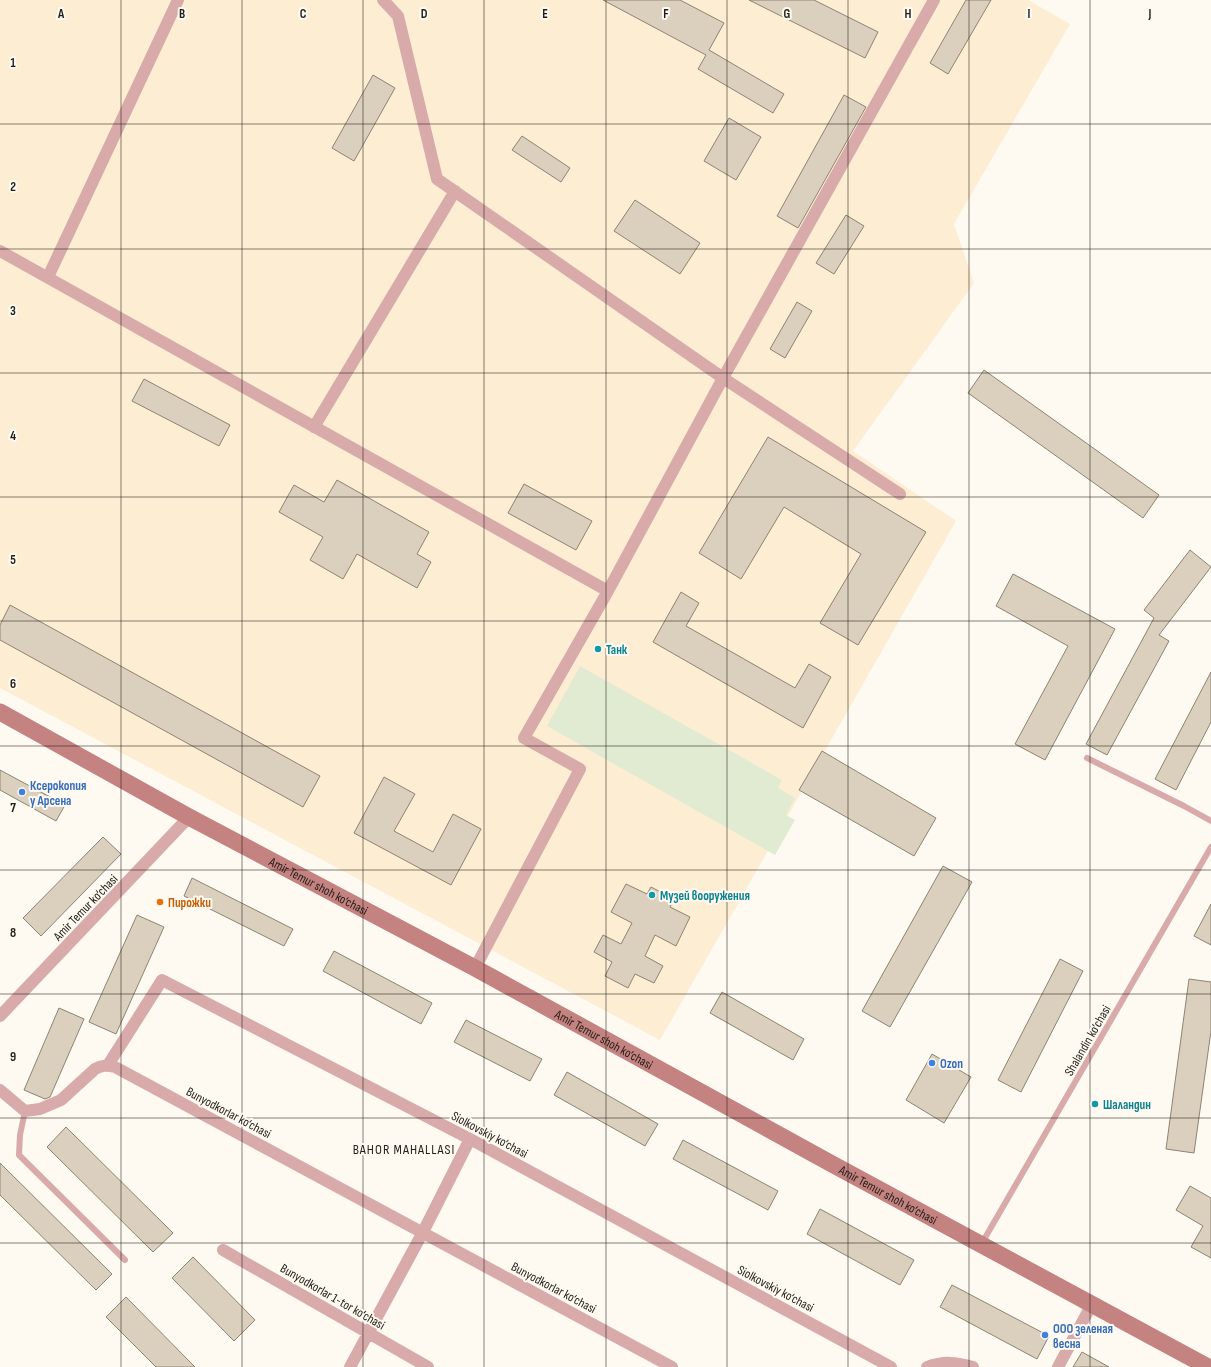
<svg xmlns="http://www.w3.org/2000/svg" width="1211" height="1367" viewBox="0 0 1211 1367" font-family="'Sofia Sans Condensed',sans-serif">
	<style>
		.built { fill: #fdedd3 }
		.green { fill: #e1ebd1 }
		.building { fill: #dbd0bd; stroke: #8e8372 }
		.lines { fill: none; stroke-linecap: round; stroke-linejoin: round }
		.lane { stroke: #d8aaa9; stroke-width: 6 }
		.street { stroke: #d8aaa9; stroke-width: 12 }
		.secondary { stroke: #c48281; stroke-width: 17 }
		.grid { fill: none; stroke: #221d16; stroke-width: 1; stroke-opacity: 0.55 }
		.culture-dot { fill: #0f9aa8; stroke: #fefaf2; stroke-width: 1.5 }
		.shop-dot { fill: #3f7fe0; stroke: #fefaf2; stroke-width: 1.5 }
		.food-dot { fill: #e8710a; stroke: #fefaf2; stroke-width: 1.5 }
		.labels { text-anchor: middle; stroke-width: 4; stroke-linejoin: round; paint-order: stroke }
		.culture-label { font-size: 13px; font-weight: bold; fill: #0d838f; stroke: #fefaf2; text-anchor: start }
		.shop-label { font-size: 13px; font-weight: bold; fill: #366cbe; stroke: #fefaf2; text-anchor: start }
		.street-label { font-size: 13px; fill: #221d16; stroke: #fefaf2 }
		.food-label { font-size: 13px; font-weight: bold; fill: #c56008; stroke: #fefaf2; text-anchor: start }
		.neighbourhood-label { font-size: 14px; letter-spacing: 1px; fill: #221d16; stroke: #fefaf2 }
		.grid-label { font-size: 13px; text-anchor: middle; font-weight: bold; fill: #221d16; stroke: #fefaf2; stroke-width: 4; stroke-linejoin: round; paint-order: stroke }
	</style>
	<rect width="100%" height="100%" fill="#fefaf2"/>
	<!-- built -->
	<path class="built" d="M0 0H1028L1070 24 954 224 974 283 853 451 956 521 660 1040 0 688Z"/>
	<!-- green -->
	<path class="green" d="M580 666 782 780 778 788 795 798 786 815 795 820 775 855 547 726Z"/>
	<!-- building -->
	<path class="building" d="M603 0H680L724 23 709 50 784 94 773 113 698 69 706 55Z
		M749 0H814L878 32 865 58Z
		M966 0H991L948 74 930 63Z
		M373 75 395 88 354 161 332 148Z
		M844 95 866 107 798 228 777 216Z
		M729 118 761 137 736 180 704 161Z
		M522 136 570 168 561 182 512 150Z
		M635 200 700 243 680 274 614 231Z
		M846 215 864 226 834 274 816 263Z
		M797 302 812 311 785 358 770 349Z
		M984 370 1159 495 1143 518 968 393Z
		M144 379 230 425 219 446 132 401Z
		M768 437 926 532 858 645 820 623 861 554 784 507 741 579 699 553Z
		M337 480 429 532 417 554 431 562 417 588 357 554 343 579 310 560 323 537 279 512 294 485 324 502Z
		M524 484 592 521 576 550 508 513Z
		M1190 550 1211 567 1159 635 1169 641 1107 755 1086 744 1154 618 1144 610Z
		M1013 574 1115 629 1045 760 1015 744 1068 646 996 606Z
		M681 592 699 603 686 626 795 688 809 664 831 677 803 728 653 642Z
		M10 605 320 776 303 807 0 640V625Z
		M1211 672V722L1176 790 1155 779Z
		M822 751 936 818 914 856 799 790Z
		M0 770 65 805 56 821 0 790Z
		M384 777 415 794 394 831 433 852 453 814 481 829 451 885 354 833Z
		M103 837 121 854 41 936 23 918Z
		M943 866 972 882 890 1027 862 1011Z
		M192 878 293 929 284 946 184 896Z
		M626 884 647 894 651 887 674 899 670 907 690 917 676 946 655 935 645 956 663 966 654 983 635 974 628 988 605 976 612 962 594 952 603 935 621 944 632 923 611 912Z
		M1211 904V945L1194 936Z
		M137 915 164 927 116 1034 89 1022Z
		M334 951 432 1003 421 1024 323 971Z
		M1060 959 1083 971 1021 1092 998 1080Z
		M1189 979 1211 982V1031L1194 1153 1166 1149Z
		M722 992 804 1039 793 1060 710 1013Z
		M59 1008 84 1019 50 1097 45 1099 24 1090Z
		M466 1020 542 1059 530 1081 454 1042Z
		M932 1054 971 1077 944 1123 906 1100Z
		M567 1072 658 1124 645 1146 554 1095Z
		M66 1127 173 1233 153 1252 47 1147Z
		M683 1140 778 1191 768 1210 673 1159Z
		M0 1163 112 1274 96 1290 0 1195Z
		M1190 1186 1211 1198V1258L1191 1247 1203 1226 1176 1210Z
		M820 1209 914 1260 900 1285 807 1234Z
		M193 1257 255 1320 234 1341 172 1278Z
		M952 1285 1049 1336 1037 1359 940 1307Z
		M126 1297 195 1367H156L106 1317Z
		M1082 1352 1109 1367H1073Z"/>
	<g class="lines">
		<!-- lane -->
		<path class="lane" d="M1087 758 1184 806 1211 821
			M25 1111 20 1135 19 1155 125 1260
			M982 1243 1211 847"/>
		<!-- street -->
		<path class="street" d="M383 0 398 16 437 179 723 378 900 494
			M0 251 608 591
			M48 277 178 0
			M314 427 455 191
			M475 968 580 769 524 738 608 591 723 378 934 0
			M0 1016 189 817
			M108 1065 162 980 470 1139 891 1367
			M0 1090 25 1111 40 1109 61 1100 95 1069C102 1065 107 1065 115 1067L672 1367
			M223 1250 428 1367
			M350 1367 423 1232 470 1139
			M927 1367C943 1361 956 1362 973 1367
			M1058 1367 1092 1304"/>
		<!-- secondary -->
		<path class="secondary" id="s1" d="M0 712 189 817 475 968 832 1164 1208 1367"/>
	</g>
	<!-- grid -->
	<path class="grid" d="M121 0V1367M242 0V1367M363 0V1367M484 0V1367M606 0V1367M727 0V1367M848 0V1367M969 0V1367M1090 0V1367M0 124H1211M0 249H1211M0 373H1211M0 497H1211M0 621H1211M0 746H1211M0 870H1211M0 994H1211M0 1118H1211M0 1243H1211"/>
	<!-- markers -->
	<g class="culture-dot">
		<circle cx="598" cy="649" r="4"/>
		<circle cx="652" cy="895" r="4"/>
		<circle cx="1095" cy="1104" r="4"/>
	</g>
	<g class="shop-dot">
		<circle cx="22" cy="792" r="4"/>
		<circle cx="932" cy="1063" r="4"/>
		<circle cx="1045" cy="1335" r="4"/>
	</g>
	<circle class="food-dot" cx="160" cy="902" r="4"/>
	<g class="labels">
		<!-- culture labels -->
		<g class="culture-label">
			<text x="606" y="654">Танк</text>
			<text x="660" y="900">Музей вооружения</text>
			<text x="1103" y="1109">Шаландин</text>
		</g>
		<!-- shop labels -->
		<g class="shop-label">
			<text x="30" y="790">Ксерокопия<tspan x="30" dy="15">у Арсена</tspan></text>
			<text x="940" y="1068">Ozon</text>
			<text x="1053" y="1333">ООО зеленая<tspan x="1053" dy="15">весна</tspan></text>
		</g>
		<!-- street labels -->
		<g class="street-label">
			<text dy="5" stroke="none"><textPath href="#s1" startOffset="363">Amir Temur shoh ko‘chasi</textPath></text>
			<text transform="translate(85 907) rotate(-46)" y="5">Amir Temur ko‘chasi</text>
			<text dy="5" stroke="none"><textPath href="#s1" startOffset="687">Amir Temur shoh ko‘chasi</textPath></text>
			<text transform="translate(1087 1040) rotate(-60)" y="5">Shalandin ko‘chasi</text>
			<text transform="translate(229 1112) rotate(28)" y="5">Bunyodkorlar ko‘chasi</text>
			<text transform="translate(490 1134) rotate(28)" y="5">Siolkovskiy ko‘chasi</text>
			<text dy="5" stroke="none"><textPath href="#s1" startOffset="1011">Amir Temur shoh ko‘chasi</textPath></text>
			<text transform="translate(554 1287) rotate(28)" y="5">Bunyodkorlar ko‘chasi</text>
			<text transform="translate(776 1288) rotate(28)" y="5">Siolkovskiy ko‘chasi</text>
			<text transform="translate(333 1296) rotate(30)" y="5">Bunyodkorlar 1-tor ko‘chasi</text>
		</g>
		<!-- food labels -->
		<g class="food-label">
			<text x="168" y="907">Пирожки</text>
		</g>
		<!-- neighbourhood labels -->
		<g class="neighbourhood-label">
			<text x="404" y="1154">BAHOR MAHALLASI</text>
		</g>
	</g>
	<g class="grid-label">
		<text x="61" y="18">A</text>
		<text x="182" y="18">B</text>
		<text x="303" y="18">C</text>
		<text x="424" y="18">D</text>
		<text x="545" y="18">E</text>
		<text x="666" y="18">F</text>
		<text x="787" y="18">G</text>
		<text x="908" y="18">H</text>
		<text x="1029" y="18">I</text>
		<text x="1150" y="18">J</text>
		<text x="13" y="67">1</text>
		<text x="13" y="191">2</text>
		<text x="13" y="315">3</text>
		<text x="13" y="440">4</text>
		<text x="13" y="564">5</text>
		<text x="13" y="688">6</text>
		<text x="13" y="812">7</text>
		<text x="13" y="937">8</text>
		<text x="13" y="1061">9</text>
	</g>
</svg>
